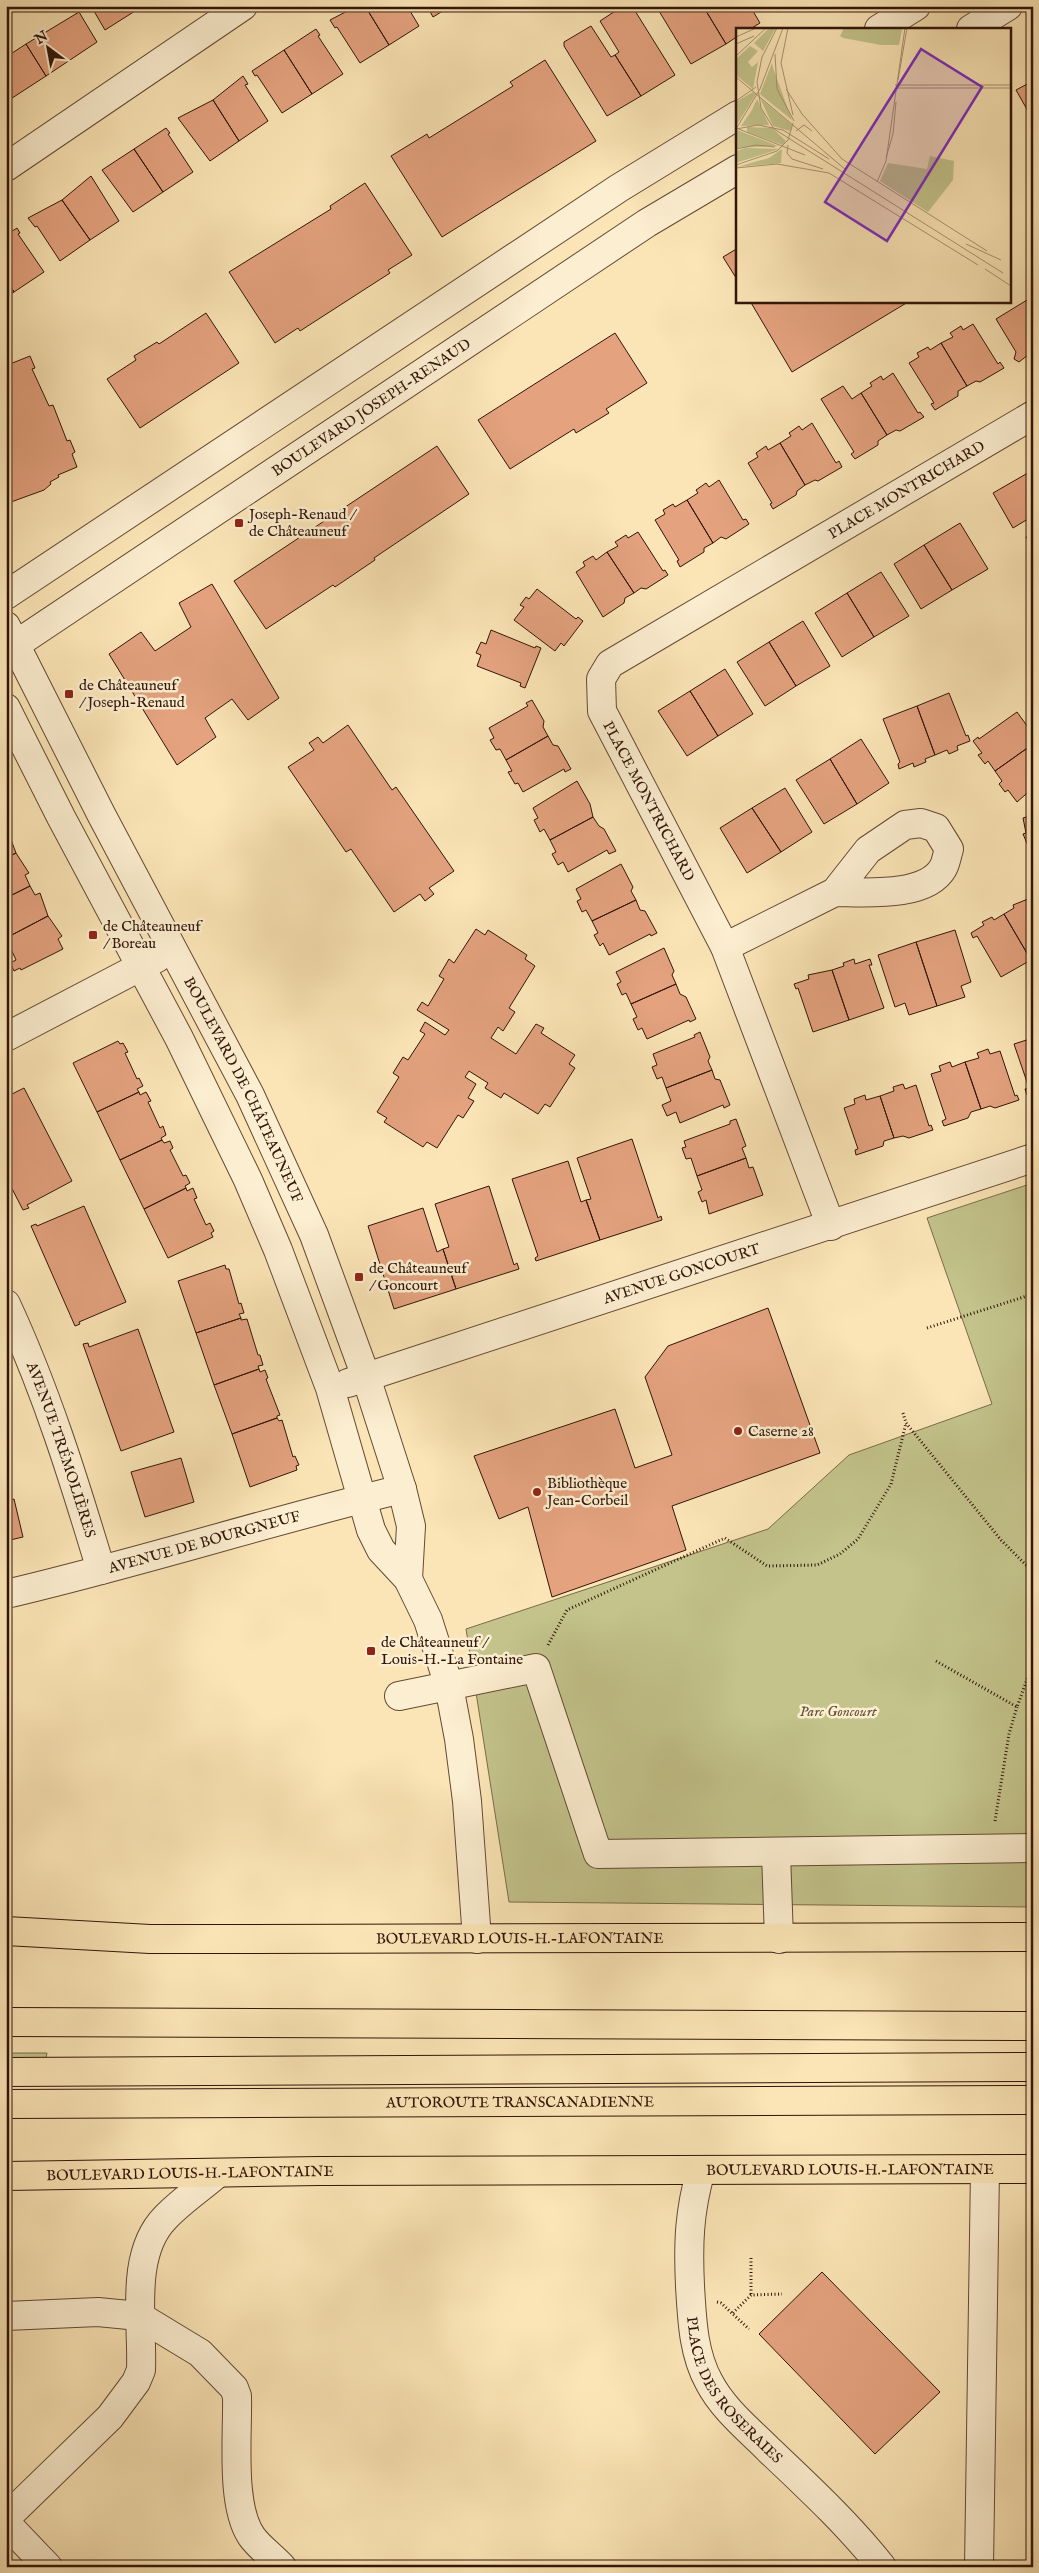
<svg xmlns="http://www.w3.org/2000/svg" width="1039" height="2573" viewBox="0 0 1039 2573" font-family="'IM FELL English',serif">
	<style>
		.green { fill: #c3c38b; stroke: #7a6c4a }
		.building { fill: #e4a27f; stroke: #311508 }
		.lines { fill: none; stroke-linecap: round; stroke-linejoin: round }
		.minor-casing { stroke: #644934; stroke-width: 30 }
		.major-casing { stroke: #311508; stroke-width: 30 }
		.highway-casing { stroke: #311508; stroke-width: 30 }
		.path { stroke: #311508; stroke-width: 3; stroke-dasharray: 1 2.5; stroke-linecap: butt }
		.minor { stroke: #fceed0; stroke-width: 28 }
		.major { stroke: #fbe5b6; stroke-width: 28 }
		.highway { stroke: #fbe5b6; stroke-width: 28 }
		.poi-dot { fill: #8f2418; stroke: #fceed0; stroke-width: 2 }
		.labels { text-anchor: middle; stroke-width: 5; stroke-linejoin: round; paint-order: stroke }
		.street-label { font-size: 15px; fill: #311508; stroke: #fceed0 }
		.poi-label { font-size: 15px; fill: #311508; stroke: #fceed0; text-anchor: start }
		.park-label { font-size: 15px; font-style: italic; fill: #645236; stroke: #fceed0 }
		.inset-road { fill: none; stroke: #aa9270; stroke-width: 1 }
		.view { fill: #7b2cbf; fill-opacity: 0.15; stroke: #7b2cbf; stroke-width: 2.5 }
		.inset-edge { fill: none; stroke: #311508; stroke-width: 2.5 }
	</style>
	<rect width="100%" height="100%" fill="#fbe5b6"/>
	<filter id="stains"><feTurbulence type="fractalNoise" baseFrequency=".004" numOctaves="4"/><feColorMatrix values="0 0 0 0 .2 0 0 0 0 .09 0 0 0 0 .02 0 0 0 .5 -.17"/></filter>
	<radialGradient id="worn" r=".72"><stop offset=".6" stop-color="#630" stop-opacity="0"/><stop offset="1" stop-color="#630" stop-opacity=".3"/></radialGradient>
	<!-- green -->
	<path class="green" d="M1033 1183V1907L509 1902 466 1629 768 1529 849 1455 992 1404 927 1218Z
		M6 2053H47L46 2058H6Z"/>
	<!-- building -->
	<path class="building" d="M91 6H143L105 30Z
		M357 6H365L389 45 360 63 337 27 335 28 330 20Z
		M365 6H407L419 26 389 45Z
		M427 6H451L433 17Z
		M623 6H632L675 75 641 96 615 55 619 52 600 21Z
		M656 6H703L726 44 691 64Z
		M703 6H750L760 23 750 29H738V36L726 44Z
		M773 6H786L776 12Z
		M79 12 97 42 46 76 26 44Z
		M591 26 611 57 615 55 641 96 607 116 564 46V42Z
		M316 29 320 35 318 36 343 74 312 94 284 50Z
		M26 44 46 76 6 102V57Z
		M284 50 312 94 282 113 257 75 255 76 252 71Z
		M545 60 596 141 442 237 391 156 427 134 429 138 513 86 510 82Z
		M243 76 248 84 245 85 268 121 239 141 213 100Z
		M1033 81V120L1016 90Z
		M213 100 239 141 210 161 178 118Z
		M166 128 170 133 168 134 193 172 163 192 134 149Z
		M134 149 163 192 133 212 102 170Z
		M91 176 119 221 90 240 62 200Z
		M365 183 412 255 388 270 390 273 300 331 298 328 275 343 229 272 331 209 330 206Z
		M62 200 90 240 60 261 37 226 35 227 28 218Z
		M17 228 20 233 18 234 44 272 14 292 6 280V235Z
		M738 248V281L723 257Z
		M6 280 14 292 6 297Z
		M1027 300 1033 310V351L1019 362 1014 359 1016 352 996 319Z
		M750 301H907L908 302 792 372Z
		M206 313 239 363 140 428 107 379 136 360 134 356 157 342 159 344Z
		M973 324 998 364 1000 362 1004 368 980 382 976 381 967 386 941 343 953 337 950 333 961 326 963 330Z
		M615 333 647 383 606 409 609 413 576 433 574 429 510 469 478 420Z
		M941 343 967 386 958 391V396L935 410 931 404 934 403 909 363 919 357 917 353 928 347 930 350Z
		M30 356 35 368 32 369 49 406 53 405 67 441 70 440 75 452 72 454 77 467 58 475 59 477 50 482 51 484 44 490 11 502 6 492V363L10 364Z
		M893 373 918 413 920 412 924 417 900 431 896 430 887 435 861 393 872 386 870 383 881 376 883 380Z
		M843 386 852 399 861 393 887 435 878 441V445L855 459 851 454 854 452 821 399Z
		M812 423 836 463 839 461 842 467 818 481 815 480 805 485 780 443 791 436 789 433 799 426 802 430Z
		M780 443 805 485 797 491 796 495 773 509 770 504 772 503 748 463 758 457 756 453 766 446 768 450Z
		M437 446 469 494 374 558 375 560 335 587 333 585 266 629 234 581Z
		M1033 470V516L1013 528 993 493Z
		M719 480 743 520 746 519 749 524 726 539 721 537 713 543 687 500 698 493 696 490 706 483 709 487Z
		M687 500 713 543 704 548V552L680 567 677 561 679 560 655 520 665 514 663 510 673 504 675 507Z
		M960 523 988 569 952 590 924 545Z
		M638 532 663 571 665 570 668 575 646 589 641 588 634 593 607 552 618 546 615 542 626 535 628 538Z
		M1033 534V549L1026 537Z
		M924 545 952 590 921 609 894 564Z
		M607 552 634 593 625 598 624 603 603 617 576 572 585 566 583 562 593 556 596 560Z
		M881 572 909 616 874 637 847 593Z
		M212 584 279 698 248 720 232 699 205 718 216 737 177 765 109 654 141 632 155 651 191 627 179 603Z
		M537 589 576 619 578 617 583 621 564 646 561 643 555 651 514 620 524 607 520 605 526 597 529 599Z
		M847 593 874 637 842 657 815 613Z
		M803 621 830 666 796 686 769 642Z
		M491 630 535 648 536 646 541 648 525 688 520 686 521 683 477 666 481 655 476 653 481 642 486 644Z
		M769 642 796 686 765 706 737 662Z
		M725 669 753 714 718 736 690 691Z
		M690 691 718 736 687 756 658 711Z
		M949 693 966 736 968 735 970 741 957 746 958 750 949 754 947 750 935 755 917 706Z
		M532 700 544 721 543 727 548 736 506 760 500 749 496 750 490 740 494 738 489 728 528 706 526 703Z
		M917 706 935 755 925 759 926 762 914 767 913 763 899 769 898 764 900 762 883 719Z
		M1017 712 1033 734V744L995 771 988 761 985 764 978 755 982 753 973 741 978 737 979 739Z
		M348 725 392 790 396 787 454 871 429 888 434 894 425 901 420 894 394 912 351 849 346 852 288 767 314 750 309 743 318 737 323 743Z
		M548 736 553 745 558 746 571 769 565 772 564 769 523 792 518 783 515 784 508 772 512 771 506 760Z
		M861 739 889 783 857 804 830 759Z
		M1033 744V788L1017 802 1008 790 1005 792 999 784 1002 781 995 771Z
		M830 759 857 804 824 824 796 780Z
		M577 781 590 804 593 817 550 840 544 829 540 832 534 820 538 818 533 808Z
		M785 788 812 832 781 852 752 808Z
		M752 808 781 852 747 873 720 828Z
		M1030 816 1033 819 1032 855 1023 834 1026 833 1023 818Z
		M593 817 599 826 604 829 616 851 609 854 607 850 568 872 563 862 558 865 552 854 556 852 550 840Z
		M7 829 16 853 6 858V829Z
		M16 853 29 873 25 875 30 886 6 898V858Z
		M621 864 633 887 631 891 636 900 592 921 586 910 582 912 577 901 581 899 576 889Z
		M30 886 35 895 40 893 48 916 6 938V898Z
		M1033 897V958L1031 960 1004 914 1014 908 1013 905Z
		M636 900 640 910 645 911 657 933 651 936 650 934 609 955 603 943 600 946 594 935 598 933 592 921Z
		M1004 914 1031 960 1001 977 977 936 973 938 971 933 984 925 982 922 992 917 994 920Z
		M48 916 62 936 58 939 63 949 21 970 20 968 14 971 10 963 16 960 6 938Z
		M476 929 485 935 488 930 527 955 525 959 535 966 509 1008 515 1012 503 1031 498 1027 491 1038 516 1054 536 1024 544 1028 541 1033 575 1055 569 1064 575 1068 550 1107 545 1104 538 1114 504 1093 501 1098 485 1088 488 1083 469 1071 465 1077 476 1084 468 1098 474 1101 463 1118 458 1115 437 1148 427 1142 423 1147 384 1122 387 1118 377 1112 399 1077 393 1073 403 1057 408 1060 425 1034 420 1031 425 1022 445 1035 449 1030 417 1010 422 1002 428 1006 444 979 439 976 449 959 454 963Z
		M955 930 971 982 961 986 965 997 937 1006 916 942Z
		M916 942 937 1006 909 1015 905 1003 895 1007 878 955Z
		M664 948 674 971 672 975 676 984 631 1004 626 993 622 995 617 984 621 982 616 972Z
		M854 959 855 964 870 959 872 965H869L884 1008 849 1020 832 970 844 966 843 963Z
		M832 970 849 1020 813 1032 798 988 796 989 794 984 809 979 808 975Z
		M676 984 680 994 686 997 696 1019 690 1022 689 1020 647 1039 642 1028 638 1030 633 1019 637 1017 631 1004Z
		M700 1032 710 1057 708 1061 712 1070 666 1088 662 1077 657 1079 652 1067 657 1065 653 1054 695 1037 694 1035Z
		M1033 1038V1093L1027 1095 1025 1089 1029 1088 1014 1044Z
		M118 1041 120 1044 123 1043 128 1052 125 1053 137 1079 139 1078 143 1086 137 1089 139 1092 97 1112 73 1063Z
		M988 1049 990 1054 1000 1051 1015 1096 1017 1095 1019 1100 995 1108 990 1106 981 1109 965 1062 979 1058 977 1053Z
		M950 1062 952 1067 965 1062 981 1109 971 1112 968 1118 944 1126 942 1121 946 1119 931 1074 941 1071 939 1066Z
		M712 1070 715 1079 720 1080 730 1105 724 1108 723 1105 680 1123 676 1112 667 1116 662 1105 671 1101 666 1088Z
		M903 1084 905 1089 916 1085 929 1126 931 1125 933 1130 909 1138 903 1136 894 1138 880 1096 894 1091 893 1087Z
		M24 1088 72 1181 27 1205 29 1208 23 1210 6 1177V1097Z
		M139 1092 140 1095 146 1092 151 1101 148 1102 160 1128 163 1126 166 1135 161 1138 162 1140 120 1160 97 1112Z
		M865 1095 866 1100 880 1096 894 1138 884 1141 883 1146 856 1155 855 1150 858 1149 844 1108 855 1104 854 1099Z
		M736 1119 746 1146 742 1148 746 1158 697 1176 691 1158 686 1159 682 1148 686 1147 684 1141 730 1124V1121Z
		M632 1139 658 1218 661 1216 662 1220 600 1240 586 1200 591 1199 577 1158Z
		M162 1140 164 1143 170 1141 173 1148 170 1150 183 1176 186 1175 190 1183 185 1186 186 1188 144 1209 120 1160Z
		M746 1158 749 1168 753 1167 763 1195 709 1214 706 1200 702 1202 698 1192 702 1190 697 1176Z
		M568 1161 581 1202 586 1200 600 1240 536 1261 535 1258 538 1256 512 1179Z
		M489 1186 514 1265 517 1263 519 1269 456 1289 443 1249 449 1247 435 1204Z
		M186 1188 187 1191 193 1188 197 1198 194 1199 206 1225 210 1223 214 1231 211 1233 213 1237 168 1258 144 1209Z
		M84 1206 126 1302 79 1322 80 1324 75 1326 31 1226 36 1224 37 1226Z
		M423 1208 437 1252 443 1249 456 1289 394 1309 368 1226Z
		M225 1265 226 1269H229L239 1304 241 1303 244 1313 239 1314 241 1318 196 1333 178 1281Z
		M768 1308 820 1453 672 1506 686 1550 552 1597 528 1507 499 1519 474 1456 615 1409 635 1468 672 1455 645 1377 668 1346Z
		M241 1318V1320L247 1319 258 1355H260L263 1365 258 1366 259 1369 214 1385 196 1333Z
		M138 1329 174 1432 121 1451 83 1344 88 1343 89 1347Z
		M259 1369 260 1372 265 1370 268 1378 266 1379 280 1415 277 1416V1418L232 1434 214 1385Z
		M277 1418 279 1421 282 1420 293 1457 295 1456 299 1465 296 1466 297 1470 250 1487 232 1434Z
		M181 1458 194 1502 145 1517 131 1472Z
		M14 1499 23 1537 6 1541V1501Z
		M822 2272 940 2392 875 2454 759 2334Z"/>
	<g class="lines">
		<defs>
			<g id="minor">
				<path d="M879 29 916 6"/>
				<path d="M971 29 1008 6"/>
				<path d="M6 167 243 6"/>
				<path d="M6 595 619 188 738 115"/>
				<path id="s1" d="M6 626 101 814 250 1095 314 1235 366 1377 402 1489 411 1526 408 1579"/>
				<path id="s2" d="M6 651 647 223 738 169"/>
				<path d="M6 708 61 817 179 1038 248 1180 278 1250 330 1388 371 1530 381 1550 408 1579 428 1620 449 1686 459 1739 467 1801 477 1939"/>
				<path d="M725 947 835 892 868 850 905 825 921 823 936 828 949 849C947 855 946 863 943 868 926 898 864 892 835 892"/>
				<path d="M6 1037 157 958"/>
				<path id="s3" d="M831 1226 725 947 602 711 601 679 610 664 1033 415"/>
				<path id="s4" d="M6 1304C46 1390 74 1480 101 1570"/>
				<path id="s5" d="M348 1383 1033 1158"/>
				<path id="s6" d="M6 1594C139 1563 269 1521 402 1489"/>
				<path d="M399 1696 536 1668 598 1854 1033 1848"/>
				<path d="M776 1853 779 1939"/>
				<path id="s7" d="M701 2170C689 2212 688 2244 690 2286 692 2319 693 2353 709 2382 723 2409 748 2429 769 2450 808 2487 849 2525 882 2567"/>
				<path d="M6 2316 98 2312 139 2316 200 2353 234 2388 237 2396C238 2435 230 2506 252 2537 260 2548 273 2557 282 2567"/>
				<path d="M6 2518 110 2417 136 2382 141 2370C143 2323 129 2255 165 2218 181 2201 201 2188 218 2173"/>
				<path d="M6 2523 48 2567"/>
				<path d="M979 2567 985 2169"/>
			</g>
			<g id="major">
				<path id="s8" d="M6 1931 150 1939H212L1033 1937"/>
				<path id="s9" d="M6 2176 320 2171 1033 2169"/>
			</g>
			<g id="highway">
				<path d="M6 2022 1033 2026"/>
				<path d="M6 2072 1033 2067"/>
				<path id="s10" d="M6 2104 1033 2100"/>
			</g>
		</defs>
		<!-- minor casing -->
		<use href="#minor" class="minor-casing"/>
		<!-- major casing -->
		<use href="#major" class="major-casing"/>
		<!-- highway casing -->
		<use href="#highway" class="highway-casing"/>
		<!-- path -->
		<path class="path" d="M927 1328 1033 1294
			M903 1413 906 1423 1001 1540 1033 1572
			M548 1645 567 1610 725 1538 767 1566 817 1565 840 1554 858 1539 891 1484 906 1423
			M936 1661 1017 1707 1033 1663
			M995 1821 1009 1734 1017 1707
			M751 2258V2295
			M717 2302 721 2303 749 2329
			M733 2313 751 2295 782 2294"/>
		<!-- minor -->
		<use href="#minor" class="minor"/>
		<!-- major -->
		<use href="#major" class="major"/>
		<!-- highway -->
		<use href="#highway" class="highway"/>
	</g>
	<!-- markers -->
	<g class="poi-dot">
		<rect x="234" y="518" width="10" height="10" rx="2.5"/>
		<rect x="64" y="689" width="10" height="10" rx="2.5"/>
		<rect x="88" y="930" width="10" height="10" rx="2.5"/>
		<rect x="354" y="1272" width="10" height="10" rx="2.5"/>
		<circle cx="738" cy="1431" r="5"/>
		<circle cx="537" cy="1492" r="5"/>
		<rect x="366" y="1646" width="10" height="10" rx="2.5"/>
	</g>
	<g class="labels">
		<!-- street labels -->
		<g class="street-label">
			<text dy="5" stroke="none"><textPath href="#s2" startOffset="439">BOULEVARD JOSEPH-RENAUD</textPath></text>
			<text dy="5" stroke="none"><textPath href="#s3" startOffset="958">PLACE MONTRICHARD</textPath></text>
			<text transform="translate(649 801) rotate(62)" y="5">PLACE MONTRICHARD</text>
			<text dy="5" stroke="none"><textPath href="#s1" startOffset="521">BOULEVARD DE CHÂTEAUNEUF</textPath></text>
			<text dy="5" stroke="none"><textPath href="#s5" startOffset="351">AVENUE GONCOURT</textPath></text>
			<text dy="5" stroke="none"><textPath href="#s4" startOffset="156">AVENUE TRÉMOLIÈRES</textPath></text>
			<text dy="5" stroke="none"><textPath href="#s6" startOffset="205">AVENUE DE BOURGNEUF</textPath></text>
			<text dy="5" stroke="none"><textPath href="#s8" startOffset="514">BOULEVARD LOUIS-H.-LAFONTAINE</textPath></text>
			<text dy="5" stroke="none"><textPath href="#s10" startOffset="514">AUTOROUTE TRANSCANADIENNE</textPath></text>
			<text dy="5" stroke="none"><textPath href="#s9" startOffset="844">BOULEVARD LOUIS-H.-LAFONTAINE</textPath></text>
			<text dy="5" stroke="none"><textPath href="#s9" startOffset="184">BOULEVARD LOUIS-H.-LAFONTAINE</textPath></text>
			<text dy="5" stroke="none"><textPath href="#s7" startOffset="235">PLACE DES ROSERAIES</textPath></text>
		</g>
		<!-- poi labels -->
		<g class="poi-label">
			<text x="249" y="519">Joseph-Renaud /<tspan x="249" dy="17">de Châteauneuf</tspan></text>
			<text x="79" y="690">de Châteauneuf<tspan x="79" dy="17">/ Joseph-Renaud</tspan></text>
			<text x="103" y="931">de Châteauneuf<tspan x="103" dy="17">/ Boreau</tspan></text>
			<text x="369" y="1273">de Châteauneuf<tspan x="369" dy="17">/ Goncourt</tspan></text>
			<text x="748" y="1436">Caserne 28</text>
			<text x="547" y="1488">Bibliothèque<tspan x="547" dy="17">Jean-Corbeil</tspan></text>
			<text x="381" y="1647">de Châteauneuf /<tspan x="381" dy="17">Louis-H.-La Fontaine</tspan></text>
		</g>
		<!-- park labels -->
		<g class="park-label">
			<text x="838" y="1716">Parc Goncourt</text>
		</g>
	</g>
	<!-- overview -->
	<g transform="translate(736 28)">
		<rect width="275" height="275" fill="#fbe5b6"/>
		<path d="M33 0H40L27 23 18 15ZM108 0H165L166 1 163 17H145L107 10 104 8ZM14 18 22 23 12 34 16 39 22 34 17 61 0 47V31ZM36 35 37 40 56 92 24 66ZM17 64 20 66 0 98V74ZM24 70 56 97 54 103 37 98ZM21 71 33 97 5 98 16 82ZM11 99 36 100 50 113 47 117 11 104ZM1 102 42 118 0 120ZM9 120 43 121 0 135V123ZM46 121 45 135 0 139 33 130ZM194 128 218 133 217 152 192 184 144 153 152 135 191 141Z" fill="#c3c38b"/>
		<path class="inset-road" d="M41 0 26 29 21 54 25 80 38 101 267 245M52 0 45 35 57 87M0 9 20 0M0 16 18 8M39 26 41 61 58 93M0 28 30 0M0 49 110 142M162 52 171 0M159 57H275M159 60H275M50 61 66 86 106 131 251 223M0 73 20 59M0 100 69 127M0 101 22 97 47 102 93 131M0 101 24 61 47 0M60 103 68 97 76 103M52 117 51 125 56 131 87 141M0 121 20 117 39 119M150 130 157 106 160 74M0 137 41 123 52 112 57 95M0 140 41 136 93 145 242 237M141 154 150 133 169 0M230 216 265 232M249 241 275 258"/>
		<path class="view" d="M185 21 246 59 151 213 89 174Z"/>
		<rect width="275" height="275" class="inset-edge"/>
	</g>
	<!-- margin -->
	<rect width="1039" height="2573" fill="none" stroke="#fbe5b6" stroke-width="25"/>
	<rect x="8" y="8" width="1024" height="2558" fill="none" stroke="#311508" stroke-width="2.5"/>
	<rect x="12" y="12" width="1014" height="2548" fill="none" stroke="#311508"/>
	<!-- north arrow -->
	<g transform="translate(48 48) rotate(328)" stroke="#fceed0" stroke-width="4" paint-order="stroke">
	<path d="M0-4L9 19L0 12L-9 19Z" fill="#311508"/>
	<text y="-8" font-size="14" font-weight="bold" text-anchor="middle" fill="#311508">N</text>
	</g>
	<rect width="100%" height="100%" filter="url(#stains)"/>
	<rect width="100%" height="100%" fill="url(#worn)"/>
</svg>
